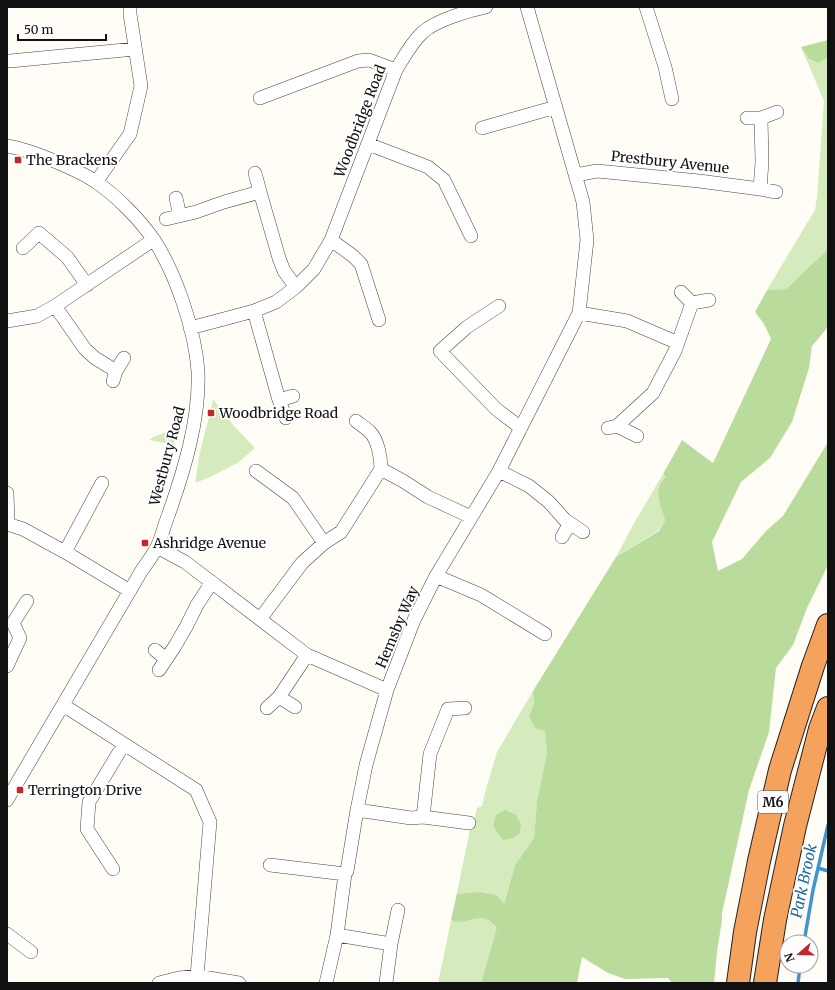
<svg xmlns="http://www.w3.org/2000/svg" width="835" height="990" viewBox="0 0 835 990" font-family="Merriweather,serif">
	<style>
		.green { fill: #d5ebbd }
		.forest { fill: #b9dc9c }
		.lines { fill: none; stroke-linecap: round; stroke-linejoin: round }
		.stream { stroke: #3f96cf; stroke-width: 3.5 }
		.street-casing { stroke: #444; stroke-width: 14 }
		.highway-casing { stroke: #222; stroke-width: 24 }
		.street { stroke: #fff; stroke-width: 13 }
		.highway { stroke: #f5a25d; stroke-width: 22 }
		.poi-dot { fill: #c4262e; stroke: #fff; stroke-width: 1.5 }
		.labels { text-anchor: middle; stroke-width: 4; stroke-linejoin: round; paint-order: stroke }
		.shield { fill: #fff; stroke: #585858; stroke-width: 1 }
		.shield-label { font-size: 13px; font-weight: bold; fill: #111 }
		.street-label { font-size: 14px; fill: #111; stroke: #fff }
		.poi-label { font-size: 14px; fill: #111; stroke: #fff; text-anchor: start }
		.water-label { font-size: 15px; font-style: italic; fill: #1768a6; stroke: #fff }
	</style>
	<rect width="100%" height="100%" fill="#fffdf5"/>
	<!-- green -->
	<path class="green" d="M801 47 809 59 818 63 828 58V249L786 289 767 290 815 210 817 197 824 101Z
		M213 399 234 426 255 448 239 462 210 477 195 483C197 473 198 462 200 452 204 434 210 417 213 399Z
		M178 428 174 445 149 440 155 436Z
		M663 474 666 477 662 509 665 521 659 530 616 557 633 525Z
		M533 691 534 704 529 716 545 731 547 753 537 801 534 838 515 865 481 983H438L469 835V823H473L477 808 482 806 486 789 497 752Z"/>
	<!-- forest -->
	<path class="forest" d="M828 40V58L818 63 809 59 801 47Z
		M828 249V327L812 346 809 368 792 422 770 458 741 482 712 542 718 571 742 559 766 531 783 516 828 442V565L807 608 793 645 776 668 769 732 749 790 722 913V920L717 952 714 983H672L668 978 625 979 608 973 582 957 577 983H481L497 927 489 920 482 918 473 919 461 922 451 920 457 894 478 892 496 895 504 904 515 865 534 838 537 801 547 753 545 731 535 728 529 716 534 704 533 691 616 557 659 531 665 521C662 505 651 490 666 477L663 474 682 440 713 463 771 339 764 324 755 312 767 290 786 289Z
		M505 810 516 815 521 824 520 833 513 838 503 840 497 832 493 825 496 815Z"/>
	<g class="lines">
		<!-- stream -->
		<path class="stream" d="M818 868 828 871
			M804 942 813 890 828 825
			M798 983 800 966"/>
		<defs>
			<path id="street" d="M646 7 665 67 672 99
				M10 61 135 49
				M260 98 358 61 369 60 396 70
				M747 118H761
				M482 128 556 107
				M368 144 428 167 444 180 471 236
				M7 146C21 148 34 153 47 158 64 165 82 172 96 182 117 196 140 220 154 240 176 274 195 330 198 371 200 419 184 471 168 516 164 526 162 537 157 547 153 555 147 563 142 570L7 800
				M255 173 260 192
				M576 175 597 171 699 181 760 189 776 192
				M96 182 130 134 141 86 130 14V7
				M760 189 762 162 761 118 777 112
				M176 198 180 216
				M166 219 196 212 224 202 260 192 279 258 284 271 296 287
				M331 240 353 256 361 264 379 320
				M23 248 39 233 67 257 87 285
				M692 303 709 300
				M55 306 85 349 95 358 116 371 113 381
				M499 306 467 327 440 351 496 409 521 428
				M254 311 279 400 286 418
				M579 313 627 321 678 343
				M7 321 37 316 55 306 153 240
				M190 328 254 311 276 302 296 287 314 269 331 240 396 70C404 57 411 43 423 32 437 20 467 11 486 7
				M116 371 124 358
				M279 400 293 396
				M356 421C361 425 366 428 370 432 378 440 381 458 381 469L403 481 428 497 471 517
				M617 426 637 436
				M608 428 617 426 653 393 675 351 692 303 681 292
				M256 471 293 498 324 543
				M499 471 529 486 549 502 565 520 583 532
				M7 493 8 523
				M7 524 23 529 65 552 130 591
				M562 537 570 523
				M157 547 185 562 307 655 387 690
				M65 552 102 483
				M436 576 481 595 545 634
				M260 619 302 563 324 543 341 532 381 469
				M13 623 27 601
				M155 650 166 659
				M7 666 20 638 13 623
				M159 670 175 646 186 627 197 605 212 582
				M279 697 295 707
				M63 705 196 790 210 822 197 976
				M267 708 279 697 307 655
				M357 810 411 818 423 817 430 754 448 709 465 708
				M423 817 469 823
				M270 865 345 874
				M113 869 87 829 89 802 124 744
				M7 934 31 952
				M337 935 391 944
				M159 983 179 978 197 976 239 983
				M326 983 337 935 345 874 347 871 357 810 366 765 387 690 414 620 436 576 499 471 579 313 587 240 583 202 527 7
				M386 983 391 944 398 910"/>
			<path id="highway" d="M738 983 745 932 759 861 780 770 813 666 828 625
				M765 983 775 920 795 826 820 729 828 708"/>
		</defs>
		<!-- street casing -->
		<use href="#street" class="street-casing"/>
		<!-- highway casing -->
		<use href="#highway" class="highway-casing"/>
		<!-- street -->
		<use href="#street" class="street"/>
		<!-- highway -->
		<use href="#highway" class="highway"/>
	</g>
	<!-- markers -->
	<g class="poi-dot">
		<rect x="14" y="156" width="8" height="8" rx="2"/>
		<rect x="207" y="409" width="8" height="8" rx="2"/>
		<rect x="141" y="539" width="8" height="8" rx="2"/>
		<rect x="16" y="786" width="8" height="8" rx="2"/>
	</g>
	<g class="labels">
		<!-- shield labels -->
		<rect class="shield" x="758" y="791" width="30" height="22" rx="3"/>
		<g class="shield-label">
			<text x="773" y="807">M6</text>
		</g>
		<!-- street labels -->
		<g class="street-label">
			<text transform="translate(360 121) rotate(-69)" y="5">Woodbridge Road</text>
			<text transform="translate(670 162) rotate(6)" y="5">Prestbury Avenue</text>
			<text transform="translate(167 456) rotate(-75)" y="5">Westbury Road</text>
			<text transform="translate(397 627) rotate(-67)" y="5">Hemsby Way</text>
		</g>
		<!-- poi labels -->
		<g class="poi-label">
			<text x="26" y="165">The Brackens</text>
			<text x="219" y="418">Woodbridge Road</text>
			<text x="153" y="548">Ashridge Avenue</text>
			<text x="28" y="795">Terrington Drive</text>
		</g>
		<!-- water labels -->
		<g class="water-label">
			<text transform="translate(804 881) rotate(-78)" y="5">Park Brook</text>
		</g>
	</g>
	<!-- border -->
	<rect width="835" height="990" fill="none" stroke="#111111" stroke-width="16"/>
	<!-- north arrow -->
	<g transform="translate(799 954) rotate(250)"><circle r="19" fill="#ffffff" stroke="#a0a0a0"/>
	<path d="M0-3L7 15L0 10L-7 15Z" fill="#c4262e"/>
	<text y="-6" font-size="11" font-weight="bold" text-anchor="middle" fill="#111111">N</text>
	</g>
	<!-- scale -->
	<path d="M18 34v6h88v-6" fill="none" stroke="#111111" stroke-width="2"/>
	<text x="24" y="34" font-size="12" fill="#111111" stroke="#ffffff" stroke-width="3" paint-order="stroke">50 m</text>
</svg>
